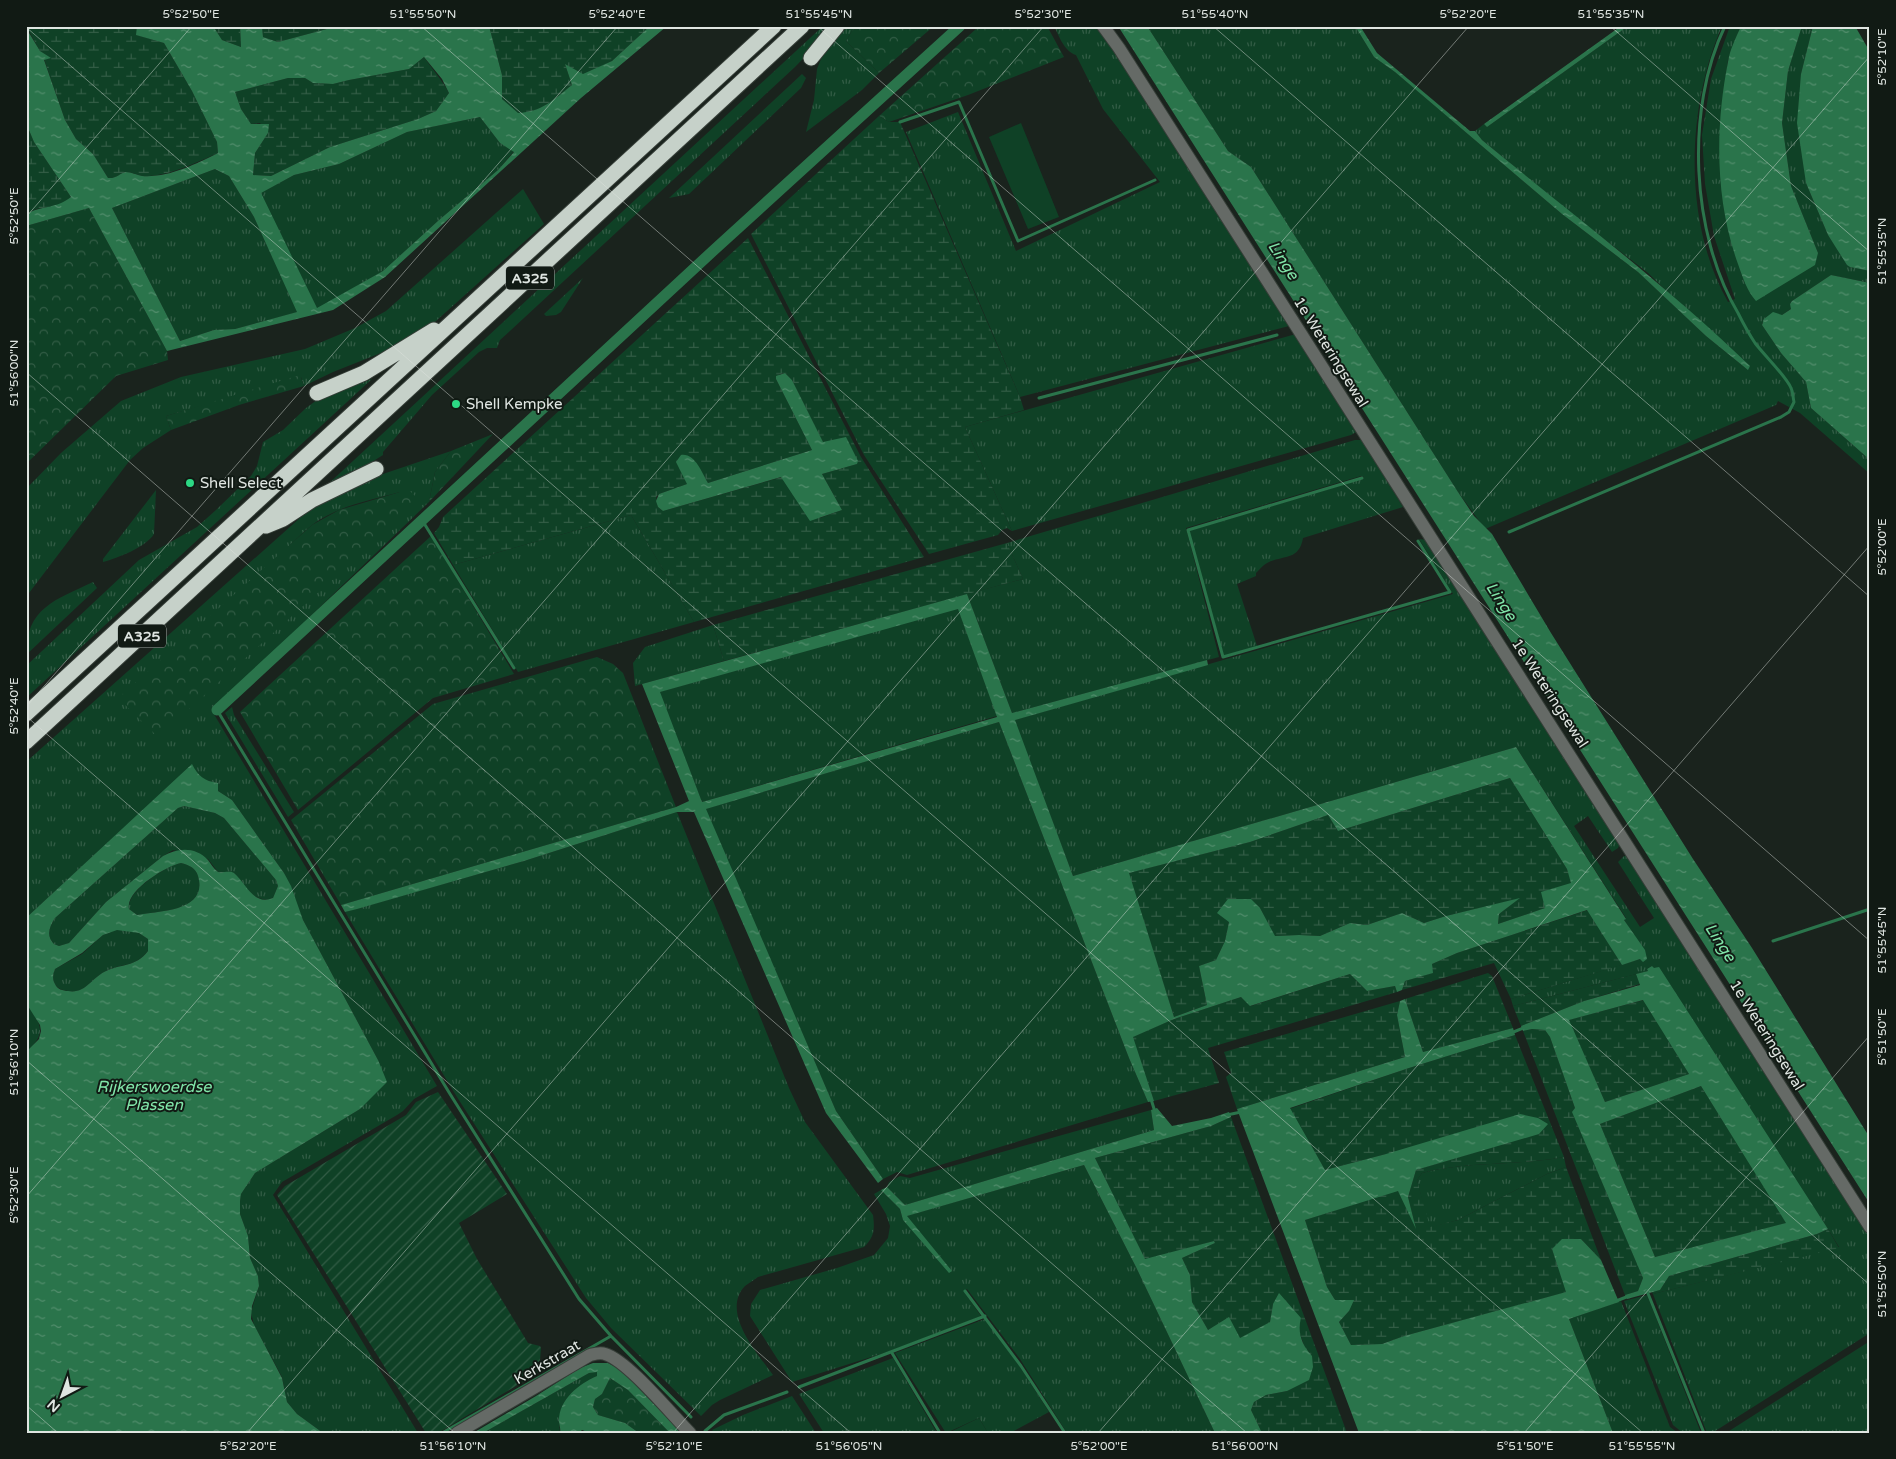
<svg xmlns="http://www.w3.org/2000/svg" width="1896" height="1459" viewBox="0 0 1896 1459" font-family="'Varela Round',sans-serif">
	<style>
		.grass { fill: url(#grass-tufts); fill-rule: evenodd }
		.forest { fill: url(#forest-crowns) }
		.wetland { fill: url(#wetland-marsh); fill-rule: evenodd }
		.garden { fill: url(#garden-furrows) }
		.pitch { fill: #0f4126 }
		.water { fill: url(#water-ripples); fill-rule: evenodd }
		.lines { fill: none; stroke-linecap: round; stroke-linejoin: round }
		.stream { stroke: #2a744b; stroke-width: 3 }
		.canal { stroke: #2a744b; stroke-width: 11 }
		.minor-casing { stroke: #363e38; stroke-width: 14 }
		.highway-casing { stroke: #363e38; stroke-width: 17 }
		.minor { stroke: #656a66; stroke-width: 12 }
		.highway { stroke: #c6d1c9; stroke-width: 15 }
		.ticks { fill: none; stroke: #dfe5e1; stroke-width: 1; stroke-opacity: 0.45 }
		.poi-dot { fill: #2cd884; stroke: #111a14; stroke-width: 2 }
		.labels { text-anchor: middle; stroke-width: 4; stroke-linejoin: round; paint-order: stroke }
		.shield { fill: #111a14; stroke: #a1a8a4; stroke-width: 1 }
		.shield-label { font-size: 14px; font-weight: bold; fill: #dfe5e1 }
		.street-label { font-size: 15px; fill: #dfe5e1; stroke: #111a14 }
		.poi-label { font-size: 15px; fill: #dfe5e1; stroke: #111a14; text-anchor: start }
		.water-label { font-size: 16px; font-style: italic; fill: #81e6a9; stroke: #111a14 }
		.neatline { fill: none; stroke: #dfe5e1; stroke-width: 2 }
		.ticks-label { font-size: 12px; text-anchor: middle; fill: #dfe5e1 }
	</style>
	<defs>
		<pattern id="grass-tufts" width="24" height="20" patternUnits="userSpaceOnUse" patternTransform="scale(1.25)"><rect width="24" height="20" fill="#0f4126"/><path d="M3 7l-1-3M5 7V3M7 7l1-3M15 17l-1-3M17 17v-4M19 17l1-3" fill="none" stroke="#325c45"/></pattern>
		<pattern id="forest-crowns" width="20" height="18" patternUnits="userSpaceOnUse" patternTransform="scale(1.25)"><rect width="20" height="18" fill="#0f4126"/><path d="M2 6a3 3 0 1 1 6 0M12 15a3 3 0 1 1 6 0" fill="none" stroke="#325c45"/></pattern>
		<pattern id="wetland-marsh" width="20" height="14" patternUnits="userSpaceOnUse" patternTransform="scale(1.25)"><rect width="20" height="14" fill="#0f4126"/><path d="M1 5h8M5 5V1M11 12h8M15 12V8" fill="none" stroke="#325c45"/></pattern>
		<pattern id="garden-furrows" width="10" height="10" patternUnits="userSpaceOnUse" patternTransform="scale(1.25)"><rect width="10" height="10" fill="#0f4126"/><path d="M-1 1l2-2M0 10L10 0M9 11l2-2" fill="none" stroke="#325c45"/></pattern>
		<pattern id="water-ripples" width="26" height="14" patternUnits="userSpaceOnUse" patternTransform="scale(1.25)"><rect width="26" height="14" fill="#2a744b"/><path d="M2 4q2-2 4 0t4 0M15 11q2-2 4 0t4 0" fill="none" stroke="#538e6d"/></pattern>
	</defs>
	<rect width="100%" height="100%" fill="#1a231d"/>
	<!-- grass -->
	<path class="grass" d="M823 26H830L820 41 795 67 511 330 500 340 497 348H487L479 352 432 395 383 452V455L367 465 327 485Z
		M843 26H855L846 41 879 73 862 90 806 132 814 100 817 69 821 59Z
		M1054 26H1098L1289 326 1020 397 906 132 958 112 1016 251 1160 182 1103 109 1076 55C1064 51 1059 36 1054 26Z
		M1147 26H1355L1374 57 1395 72 1562 214 1638 272 1706 336 1748 370 1648 273 1572 214 1482 140 1475 131 1484 124 1487 127 1628 26H1722C1686 108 1683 223 1728 302L1735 299 1714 236 1705 184 1702 135 1711 79 1730 26H1741L1728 60 1720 126 1818 253 1791 186 1782 123 1788 71 1802 26H1813L1801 74 1806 183 1828 235 1850 267 1870 271V283L1831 275 1792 301 1790 304 1792 308 1782 315 1762 323V325L1781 353 1806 382 1811 408 1870 460V474L1800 413 1778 401 1776 405 1485 529 1458 492 1251 167 1228 151Z
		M802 74 806 78 801 88 689 194 669 198Z
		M480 117 500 143 514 151 498 170 439 220 383 271 317 309 260 193 294 175 339 164 407 132Z
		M215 169 229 176 254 217 298 312 235 329 214 330 180 341 112 208Z
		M523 189 544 224 436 321 401 345 333 372 304 386 301 377 166 416 171 430 143 448 130 460 29 593 26 602V489L61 453 121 401 181 377 305 349 355 328 386 311Z
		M583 278 561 312 556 315 546 316 544 314Z
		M1296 334 1356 429V432L1351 435 1012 531 965 427Z
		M372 379 26 698V666L139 560 197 527 216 510 251 476 257 466 263 442 283 430 306 408 321 397Z
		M1355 440H1362L1403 507 1303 538C1299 560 1285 555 1269 562 1264 564 1260 569 1256 573V576L1237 584 1257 646 1224 656 1189 531 1363 479 1364 477 1361 476 1186 528 1219 657 1012 713 967 594 1023 579 1007 543Z
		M451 451 435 472 429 502 212 711 437 1086 414 1099 403 1111 397 1115 282 1182 273 1195 418 1433H323L297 1414 287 1402 282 1377 254 1325 251 1312 259 1286 258 1276 250 1258 248 1236 240 1214V1201L241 1194 255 1173 360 1109 378 1060 303 920 284 873 232 800 218 791 217 783C204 781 198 777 192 765L26 918V762L310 509 383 474ZM400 492 283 552C292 543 302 533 312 525 337 506 371 500 400 492Z
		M156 490 154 534C146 547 118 558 103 562V559Z
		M631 515 694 622 518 672 453 565Z
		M1419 539 1428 540 1620 843 1618 848 1612 852 1588 816 1574 826 1640 927 1654 918 1618 862 1624 856H1628L1870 1237V1333L1712 1433H1707L1653 1294 1839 1247 1828 1229 1652 966 1647 969 1648 971 1513 1006 1511 999 1640 959 1633 934 1624 920 1626 918 1516 747 1073 876 1014 720 1453 594Z
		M93 582 97 588 26 655C26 608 55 600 93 582Z
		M958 608 997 716 702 802 659 692Z
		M713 625 724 661 635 686 633 663 645 647Z
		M232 707 234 715 294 812 288 817 225 713Z
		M999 722 1129 1058 1148 1102 907 1175 897 1172 883 1179 836 1111 705 809Z
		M184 806 215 813 224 818 276 880 278 886 273 898C255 905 243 885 234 873L218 872 208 859 173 850 163 856 106 902 69 943 59 946 54 944C46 936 49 928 55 918L178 808Z
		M677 812 789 1088 805 1122 873 1215C875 1230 874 1237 864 1247L758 1277C754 1280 749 1283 745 1286 720 1312 758 1354 773 1375L720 1400 712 1405 701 1416 611 1328 586 1298 457 1097 345 912 524 861Z
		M181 863C189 865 196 868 198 876 208 910 163 911 143 914L137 915 129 909C126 891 166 866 181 863Z
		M117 929 139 933 148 939V951C133 969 122 962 104 972 91 979 85 994 68 991 63 991 57 988 55 984 52 979 53 974 55 969L82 954 103 935Z
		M26 1003C41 1024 48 1033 26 1052Z
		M1151 1110 1154 1130 905 1205 887 1187 889 1182 900 1176 910 1178Z
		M1564 1157 1566 1167 1547 1174 1458 1220 1429 1228 1417 1180 1422 1173C1467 1161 1517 1166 1564 1157Z
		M1084 1165 1136 1267 1215 1433H1067L1020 1359 967 1289 964 1292 981 1316 887 1352 792 1382 750 1316 751 1304 760 1290 837 1268 874 1255 888 1238 890 1226 886 1214 874 1194 881 1190 900 1209 903 1220 952 1271 906 1216Z
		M1647 1295 1701 1433H1683L1673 1425 1624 1301Z
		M1621 1301 1670 1427 1678 1433H1613L1569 1319Z
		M985 1319 1018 1364 1049 1412 1010 1433H988L979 1418 946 1433 895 1353Z
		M1870 1341V1433H1726Z
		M893 1358 937 1433H824L799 1394Z
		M597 1371V1376L591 1379 559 1421 560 1433H483L589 1373Z
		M792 1396 816 1433H715L712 1430 743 1415Z"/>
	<!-- forest -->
	<path class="forest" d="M855 26H934L879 73 846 41Z
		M981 26H1047L1064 57 968 95 889 122 879 116 976 29Z
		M89 208 167 351 168 360 116 376 26 464V226Z
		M300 375 304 386 239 405 171 430 166 416Z
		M493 434 429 502 435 472 451 451Z
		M400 492H411L416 497V504L158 737 118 698 312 525 339 510Z
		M431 536 514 674 433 698 298 810 240 712Z
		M597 657 613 664 623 673 676 807 341 905 291 820 433 704Z
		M610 1378 628 1390 670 1433H639L625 1423 598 1415 593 1407 595 1399 602 1394Z"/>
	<!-- wetland -->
	<path class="wetland" d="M26 26H137V35L164 43 192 91 217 142 218 153C195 163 168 177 142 176 137 175 132 172 126 172 120 173 116 179 108 178L93 154 76 139 65 120 44 59 50 58 40 51Z
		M213 26H240L241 47 222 40Z
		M259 26H338L278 42 263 37 262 27Z
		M489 26H650L612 61 583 75 565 64 572 85C554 99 542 112 517 114L502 99V75Z
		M424 57C433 70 442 80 449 93L436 111 418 119 330 147 271 176 253 175 255 153 268 133 260 123 251 124 241 109 235 92 288 78H305L313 83 333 84 349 80 409 69Z
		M879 116 889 122H900L1020 397 1024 410 965 427 1012 531 1007 528 1002 530 998 535 929 554 864 455 751 234Z
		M26 123 34 142 71 197 61 205 36 209 26 214Z
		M748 238 861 457 924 557 694 622 631 515 453 565 434 533 439 527 443 517ZM785 373 792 380 823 443 857 464 822 474 842 510 820 518 782 477 663 511 658 507 656 497 659 494 687 484 699 468 708 483 812 450 776 379 780 374Z
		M1007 543 1023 579 724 661 713 625Z
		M1510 778 1567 869 1572 884 1545 908 1498 924 1499 914 1518 899 1446 916 1424 923 1402 913 1367 925 1350 923 1320 936 1299 935 1274 936 1260 908 1229 922 1225 941 1216 960 1199 966 1207 1005 1174 1017 1128 873 1250 842 1328 815 1338 831Z
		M1588 910 1622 965 1511 999 1494 963 1402 990 1405 981 1432 973V964L1457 953Z
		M1488 973 1492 976 1513 1028 1423 1052 1405 999Z
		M1350 974 1367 991 1395 986 1397 992 1208 1048 1219 1083 1154 1101 1132 1037 1174 1019 1241 997 1251 1006Z
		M1636 974 1640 984 1584 1001 1521 1026 1513 1006Z
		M1644 1000 1689 1074 1605 1102 1568 1020Z
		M1400 1001 1397 1015 1405 1057 1237 1109 1226 1077 1231 1073 1224 1052Z
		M1532 1029 1545 1030 1550 1037 1575 1108 1573 1113 1643 1278 1638 1291 1625 1295 1523 1031Z
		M1515 1035 1564 1157C1517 1166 1467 1161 1422 1173L1417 1180 1430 1227 1458 1220 1547 1174 1566 1167 1601 1260 1581 1239 1552 1249 1567 1292 1404 1336 1382 1344 1351 1345 1339 1322 1349 1311 1335 1300 1327 1287 1305 1220 1398 1190 1415 1225 1408 1197 1416 1170 1476 1152 1386 1154 1325 1170 1289 1109 1409 1068Z
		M1701 1086 1787 1223 1655 1257 1600 1124Z
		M1231 1117 1347 1433H1262L1251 1410 1254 1402 1266 1395 1287 1391 1305 1348 1298 1328 1301 1318 1273 1304 1270 1322 1239 1339 1229 1318 1208 1330 1192 1302 1190 1275 1182 1258 1215 1243 1214 1241 1145 1260 1095 1158 1211 1126Z
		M1828 1229 1839 1248 1653 1294 1652 1292 1660 1290 1669 1276 1817 1234Z"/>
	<!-- garden -->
	<path class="garden" d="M438 1092 507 1194 459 1223 477 1259 528 1343 540 1346 541 1348 539 1372 438 1433H426L277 1195 285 1186 406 1115 416 1102Z"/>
	<!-- pitch -->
	<path class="pitch" d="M1021 123 1059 217 1028 229 989 137Z
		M979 1418 988 1433H948Z"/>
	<!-- water -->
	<path class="water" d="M137 26H213L222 40 241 47 240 26H262L263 37 278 42 338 26H489L502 75V99L518 113C542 112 554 99 572 85L565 64 583 74 612 61 650 26H667L581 98 385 277 333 310 167 351 89 208 26 226V214C43 205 56 209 71 197L34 142 26 123V28L40 51 51 58 44 60 65 120 76 139 93 154 108 178C116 179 120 173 126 172 131 172 137 175 142 176 168 178 196 164 218 153L217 142 192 91 164 43 136 35ZM424 57 442 79 449 93 436 111 418 119 330 147 271 176 253 175 255 153 268 133 269 124H251L241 109 235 92 288 78H305L313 83 333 84 349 80 409 69ZM480 117 500 143 514 152 498 170 439 220 383 271 317 308 261 193 294 175 339 164 407 132ZM215 169 229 176 254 217 297 312 235 329 214 330 180 341 112 208Z
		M1118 26H1147L1228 151 1251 167 1458 492 1474 516 1492 534 1551 633 1693 859 1752 948 1870 1138V1204Z
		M1355 26H1360L1377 53 1470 131H1475L1482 140C1572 214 1666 285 1750 366L1748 370 1706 336 1638 272 1562 214 1395 72 1374 57Z
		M1621 26H1628L1487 127 1484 124Z
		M1741 26H1802L1788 71 1782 123 1791 186 1818 253 1815 265 1756 301C1747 291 1743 278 1738 264 1715 201 1715 127 1728 62 1730 49 1736 38 1741 26Z
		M1813 26H1855L1870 52V271L1850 267 1847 265 1828 235 1806 183 1797 123 1801 74Z
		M1831 275 1870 283V460L1811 408 1806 382 1781 353 1762 325 1764 319 1773 312 1782 315 1791 309 1790 304 1792 301Z
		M785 373 792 380 823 442 846 437 858 461 857 464 822 474 842 510 810 521 781 477 663 511 658 507 656 501 659 494 687 484 676 462 681 455C695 453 702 473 708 483L812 450 776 379V376Z
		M967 594 1012 713 1207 660 1208 665 1015 720 1073 876 1516 747 1626 919 1624 920 1645 950 1647 959 1643 962 1640 959 1622 965 1587 910 1457 953 1432 964 1433 973 1405 981 1402 990 1397 992 1395 986 1367 991 1350 974 1250 1006 1241 997 1174 1019 1133 1037 1154 1101 1148 1102 1129 1058 999 722 706 809 836 1111 883 1179 878 1183 826 1113 694 812H677L524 861 357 909 345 912 341 905 676 807 689 801 642 684ZM958 609 997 717 702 802 660 692ZM1510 778 1567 869 1571 883 1541 892 1545 908 1498 924 1499 914 1520 898 1446 916 1424 923 1402 913 1367 925 1350 923 1320 936 1299 935 1275 936 1260 908 1251 899H1228L1217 913 1229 922 1225 941 1216 960 1199 966 1207 1005 1174 1017 1129 873 1250 842 1328 815 1338 831Z
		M192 764C198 776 204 781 218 783V791L232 800 284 873 291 886 303 920 378 1060 387 1082 360 1109 255 1173 241 1194 240 1201V1214L248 1236 250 1258 258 1276 259 1286 252 1306 251 1319 282 1378 287 1402 297 1414 323 1433H26V1052L39 1039 41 1031 40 1025 26 1003V918ZM184 806 215 813 224 818 276 880 278 886 273 898C253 906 246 883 234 873 230 870 223 873 218 872 213 868 211 864 208 860 195 846 177 848 163 856L106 902 69 943 59 946 54 944C46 936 49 927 55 918L178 808ZM181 863C189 865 196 868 198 876 208 910 163 911 143 914L137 915 129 909C125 891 166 866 181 863ZM117 930 139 933 148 939V951C135 968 121 963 104 972 91 979 85 994 68 991 63 991 57 989 55 984 52 979 53 974 55 969L82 953 103 935Z
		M1652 966 1654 968 1659 967 1828 1229 1817 1234 1669 1276 1660 1290 1627 1299 1625 1295 1638 1291 1643 1278 1572 1112 1575 1108 1550 1037 1545 1030 1532 1029 1523 1031 1521 1026 1584 1001 1640 985 1636 974 1648 971 1647 969ZM1643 1000 1689 1074 1605 1102 1569 1020ZM1701 1086 1786 1223 1655 1257 1600 1124Z
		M1405 999 1423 1052 1513 1028 1515 1035 1409 1068 1290 1108 1325 1170 1386 1154 1520 1114 1538 1118 1548 1124 1539 1134 1416 1170 1408 1197 1416 1229 1398 1191 1305 1220 1327 1287 1335 1300H1354L1349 1311 1339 1322 1351 1345 1382 1344 1404 1336 1566 1292 1552 1249 1562 1239H1581L1601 1260 1619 1302 1569 1319 1613 1433H1359L1237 1109 1405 1057 1397 1015 1400 1001Z
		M1157 1108 1172 1126 1211 1118 1229 1112 1231 1117 1211 1126 1095 1158 1145 1259 1214 1241 1215 1243 1182 1258 1190 1275 1192 1302 1208 1330 1229 1317 1240 1338 1270 1322 1273 1304 1279 1293 1301 1318C1297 1332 1302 1345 1312 1356L1313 1367 1309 1380 1287 1391 1266 1395 1254 1402 1251 1410 1262 1433H1215L1136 1267 1084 1165 907 1216 952 1271 949 1273 903 1220 900 1209 881 1190 887 1187 905 1205 1154 1130 1151 1110Z
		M593 1363H608L621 1370 682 1433H670L628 1390 610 1378 602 1394 595 1399 593 1407 598 1415 625 1423 639 1433H590L582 1430 579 1433H560C561 1428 559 1425 559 1421 559 1399 579 1384 597 1376V1372L589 1373 483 1433H473L536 1396 580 1368Z"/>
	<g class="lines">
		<!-- stream -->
		<path class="stream" d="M900 122 959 102 1018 241 1155 180
			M1039 398 1277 335
			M1362 478 1188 530 1223 657 1450 592 1418 541
			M422 520 514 668
			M1509 532 1781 417 1789 412 1794 402C1793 398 1793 392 1791 388 1786 376 1764 355 1755 343 1749 334 1743 323 1738 313 1691 234 1685 109 1725 26
			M217 710 450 1094 579 1299 611 1336 691 1417
			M1773 941 1870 909
			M1511 1033 1526 1027
			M1151 1099 1155 1112
			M1227 1115 1241 1112
			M965 1291 1021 1366 1065 1433
			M1647 1291 1704 1433
			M1616 1301 1629 1296
			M892 1353 940 1433
			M799 1387 985 1316
			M442 1433 611 1336
			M707 1433 705 1431 724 1415 787 1392"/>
		<!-- canal -->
		<path class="canal" d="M217 710 714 250 960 26"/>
		<defs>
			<path id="minor" d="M1103 26 1119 48 1870 1227
				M457 1433 590 1355C594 1354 600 1352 605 1354 628 1361 671 1414 690 1433"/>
			<path id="highway" d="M811 58 837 26
				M317 393 364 373 434 330
				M266 526 283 519 312 500 376 469
				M26 714 774 26
				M26 742 802 26"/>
		</defs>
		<!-- minor casing -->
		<use href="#minor" class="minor-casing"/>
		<!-- highway casing -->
		<use href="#highway" class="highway-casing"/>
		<!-- minor -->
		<use href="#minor" class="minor"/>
		<!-- highway -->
		<use href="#highway" class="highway"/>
	</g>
	<!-- ticks -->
	<path class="ticks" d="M421 26 1870 1285M817 26 1870 941M1213 26 1870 597M1610 26 1870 252M26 27 1643 1433M26 217 192 26M26 372 1247 1433M26 707 618 26M26 716 851 1433M26 1060 455 1433M26 1197 1044 26M26 1405 58 1433M247 1433 1469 26M673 1433 1870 56M1098 1433 1870 545M1524 1433 1870 1035"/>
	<!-- markers -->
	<g class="poi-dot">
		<circle cx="456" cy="404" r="5"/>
		<circle cx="190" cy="483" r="5"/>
	</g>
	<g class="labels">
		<!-- shield labels -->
		<g class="shield">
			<rect x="506" y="266.5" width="48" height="23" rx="4"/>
			<rect x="118" y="624.5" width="48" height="23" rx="4"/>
		</g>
		<g class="shield-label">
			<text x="530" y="283">A325</text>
			<text x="142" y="641">A325</text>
		</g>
		<!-- street labels -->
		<g class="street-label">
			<text transform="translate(1331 352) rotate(58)" y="5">1e Weteringsewal</text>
			<text transform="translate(1550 693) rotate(57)" y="5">1e Weteringsewal</text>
			<text transform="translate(1767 1035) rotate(58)" y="5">1e Weteringsewal</text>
			<text transform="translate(547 1362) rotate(-30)" y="5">Kerkstraat</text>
		</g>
		<!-- poi labels -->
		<g class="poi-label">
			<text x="466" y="409">Shell Kempke</text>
			<text x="200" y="488">Shell Select</text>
		</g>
		<!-- water labels -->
		<g class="water-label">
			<text transform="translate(1284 260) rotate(57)" y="6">Linge</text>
			<text transform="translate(1502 601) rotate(57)" y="6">Linge</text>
			<text transform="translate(1721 942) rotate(57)" y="6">Linge</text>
			<text x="154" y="1092">Rijkerswoerdse<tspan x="154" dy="18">Plassen</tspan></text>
		</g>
	</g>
	<!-- border -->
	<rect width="1896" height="1459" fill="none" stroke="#111a14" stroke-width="55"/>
	<!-- north arrow -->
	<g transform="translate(62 1396) rotate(221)" stroke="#111a14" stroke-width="4" paint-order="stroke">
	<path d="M0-4L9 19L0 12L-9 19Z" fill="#dfe5e1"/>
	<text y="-8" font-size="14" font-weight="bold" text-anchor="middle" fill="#dfe5e1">N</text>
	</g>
	<rect x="28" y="28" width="1840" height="1404" class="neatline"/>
	<g class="ticks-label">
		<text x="191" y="18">5°52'50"E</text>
		<text x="423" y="18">51°55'50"N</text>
		<text x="617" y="18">5°52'40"E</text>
		<text x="819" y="18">51°55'45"N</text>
		<text x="1043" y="18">5°52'30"E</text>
		<text x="1215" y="18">51°55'40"N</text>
		<text x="1468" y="18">5°52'20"E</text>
		<text x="1611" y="18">51°55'35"N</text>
		<text transform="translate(1882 57) rotate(-90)" y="4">5°52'10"E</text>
		<text transform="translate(14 216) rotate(-90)" y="4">5°52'50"E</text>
		<text transform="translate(1882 251) rotate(-90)" y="4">51°55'35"N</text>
		<text transform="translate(14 373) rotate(-90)" y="4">51°56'00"N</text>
		<text transform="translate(1882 547) rotate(-90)" y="4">5°52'00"E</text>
		<text transform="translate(14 706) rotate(-90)" y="4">5°52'40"E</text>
		<text transform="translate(1882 940) rotate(-90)" y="4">51°55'45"N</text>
		<text transform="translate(1882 1037) rotate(-90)" y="4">5°51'50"E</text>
		<text transform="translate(14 1062) rotate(-90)" y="4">51°56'10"N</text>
		<text transform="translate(14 1195) rotate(-90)" y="4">5°52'30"E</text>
		<text transform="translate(1882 1284) rotate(-90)" y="4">51°55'50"N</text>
		<text x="248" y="1450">5°52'20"E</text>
		<text x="453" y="1450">51°56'10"N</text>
		<text x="674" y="1450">5°52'10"E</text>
		<text x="849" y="1450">51°56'05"N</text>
		<text x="1099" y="1450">5°52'00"E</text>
		<text x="1245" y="1450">51°56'00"N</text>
		<text x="1525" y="1450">5°51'50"E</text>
		<text x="1642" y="1450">51°55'55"N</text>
	</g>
</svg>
